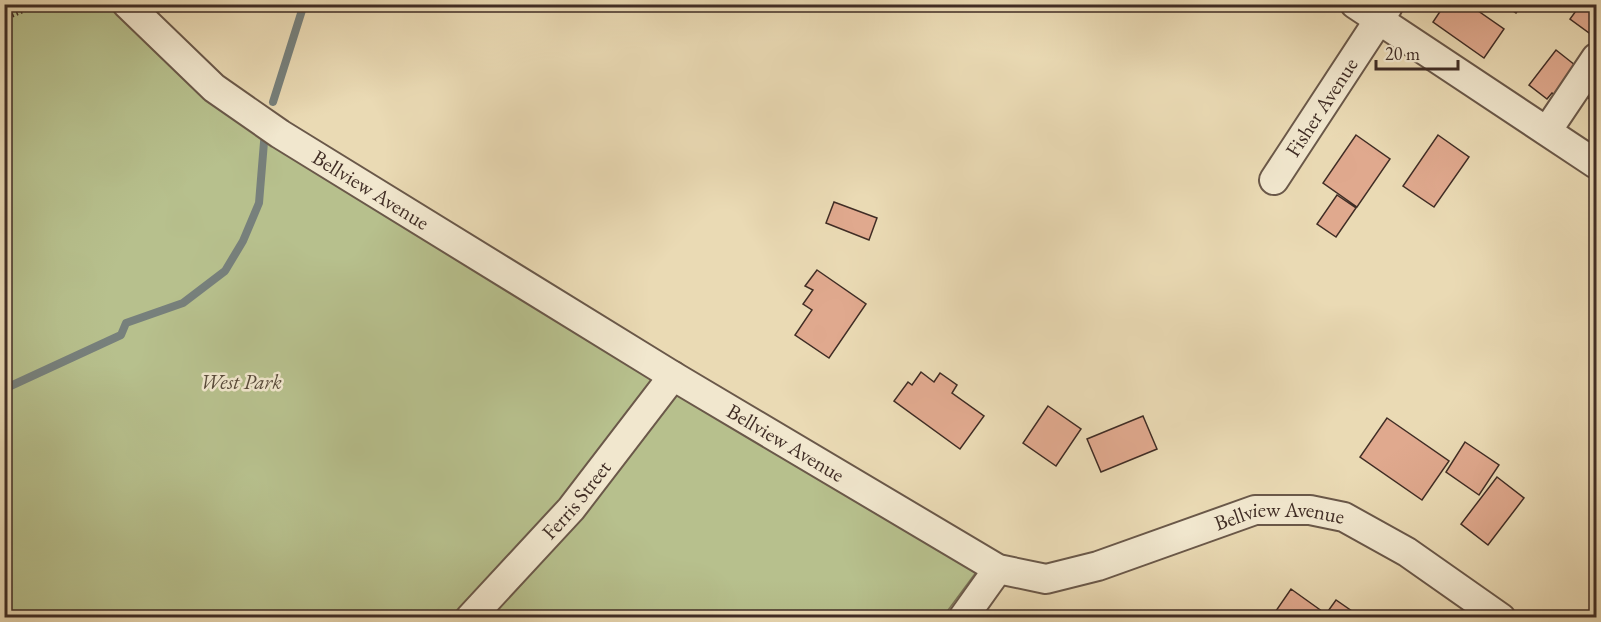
<svg xmlns="http://www.w3.org/2000/svg" width="1601" height="622" viewBox="0 0 1601 622" font-family="'EB Garamond',serif">
	<style>
		.green { fill: #b7c08d; stroke: #7c7659; stroke-width: 1.5 }
		.lines { fill: none; stroke-linecap: round; stroke-linejoin: round }
		.stream { stroke: #77807c; stroke-width: 8 }
		.building { fill: #e0a98e; stroke: #402d25; stroke-width: 1.5 }
		.minor-casing { stroke: #6a5849; stroke-width: 32 }
		.path { stroke: #402d25; stroke-width: 4; stroke-dasharray: 1.5 3; stroke-linecap: butt }
		.minor { stroke: #f1e7ce; stroke-width: 28 }
		.labels { text-anchor: middle; stroke-width: 5; stroke-linejoin: round; paint-order: stroke }
		.street-label { font-size: 21px; fill: #402d25; stroke: #f1e7ce }
		.park-label { font-size: 21px; font-style: italic; fill: #584a3a; stroke: #f1e7ce }
	</style>
	<rect width="100%" height="100%" fill="#eadab4"/>
	<filter id="stains"><feTurbulence type="fractalNoise" baseFrequency=".00333" numOctaves="4"/><feColorMatrix values="0 0 0 0 .2 0 0 0 0 .09 0 0 0 0 .02 0 0 0 .5 -.17"/></filter>
	<radialGradient id="worn" r=".72"><stop offset=".6" stop-color="#630" stop-opacity="0"/><stop offset="1" stop-color="#630" stop-opacity=".3"/></radialGradient>
	<!-- green -->
	<path class="green" d="M4 5H112L404 210 977 571 943 617H5Z"/>
	<g class="lines">
		<!-- stream -->
		<path class="stream" d="M273 102 304 4
			M4 389 121 335 126 323 183 303 225 271 243 241 259 203 265 130"/>
	</g>
	<!-- building -->
	<path class="building" d="M1445 4H1468L1504 29 1484 58 1433 22Z
		M1503 4H1522L1516 13Z
		M1581 4H1596V38L1570 19Z
		M1556 50 1580 69 1558 97 1552 93 1547 99 1529 85Z
		M1596 78V103L1584 95Z
		M1356 135 1390 159 1357 207 1323 183Z
		M1438 135 1469 157 1434 207 1403 186Z
		M1337 195 1356 208 1336 237 1317 224Z
		M834 202 877 218 869 240 826 223Z
		M817 270 866 304 829 358 795 335 812 310 803 304 813 290 805 286Z
		M921 372 934 382 940 373 957 385 952 393 984 416 960 449 894 401 908 382 912 385Z
		M1048 406 1081 429 1056 466 1023 443Z
		M1143 416 1157 449 1101 472 1087 439Z
		M1387 418 1449 461 1422 500 1360 457Z
		M1465 442 1499 465 1479 495 1446 472Z
		M1497 477 1524 498 1488 545 1461 524Z
		M1291 589 1326 614 1336 600 1362 618H1271Z"/>
	<g class="lines">
		<defs>
			<g id="minor">
				<path id="s1" d="M127 4 214 88 280 134 673 376 998 569 1046 579 1098 566 1255 510H1310L1344 517 1407 552 1501 618"/>
				<path d="M1355 4 1596 164"/>
				<path d="M1547 131 1596 58"/>
				<path id="s2" d="M1274 180 1388 6"/>
				<path id="s3" d="M470 618 571 509 673 376"/>
				<path d="M963 618 998 569"/>
			</g>
		</defs>
		<!-- minor casing -->
		<use href="#minor" class="minor-casing"/>
		<!-- path -->
		<path class="path" d="M4 19 40 4"/>
		<!-- minor -->
		<use href="#minor" class="minor"/>
	</g>
	<g class="labels">
		<!-- street labels -->
		<g class="street-label">
			<text dy="7" stroke="none"><textPath href="#s2" startOffset="87">Fisher Avenue</textPath></text>
			<text dy="7" stroke="none"><textPath href="#s1" startOffset="308">Bellview Avenue</textPath></text>
			<text dy="7" stroke="none"><textPath href="#s1" startOffset="794">Bellview Avenue</textPath></text>
			<text dy="7" stroke="none"><textPath href="#s3" startOffset="159">Ferris Street</textPath></text>
			<text dy="7" stroke="none"><textPath href="#s1" startOffset="1334">Bellview Avenue</textPath></text>
		</g>
		<!-- park labels -->
		<g class="park-label">
			<text x="241" y="389">West Park</text>
		</g>
	</g>
	<!-- margin -->
	<rect width="1601" height="622" fill="none" stroke="#eadab4" stroke-width="24"/>
	<rect x="6" y="6" width="1589" height="610" fill="none" stroke="#402d25" stroke-width="3"/>
	<rect x="12" y="12" width="1577" height="598" fill="none" stroke="#402d25" stroke-width="1.5"/>
	<!-- scale -->
	<path d="M1376 60v9h82v-9" fill="none" stroke="#402d25" stroke-width="3"/>
	<text x="1385" y="60" font-size="18" fill="#402d25" stroke="#f1e7ce" stroke-width="4.5" paint-order="stroke">20 m</text>
	<rect width="100%" height="100%" filter="url(#stains)"/>
	<rect width="100%" height="100%" fill="url(#worn)"/>
</svg>
